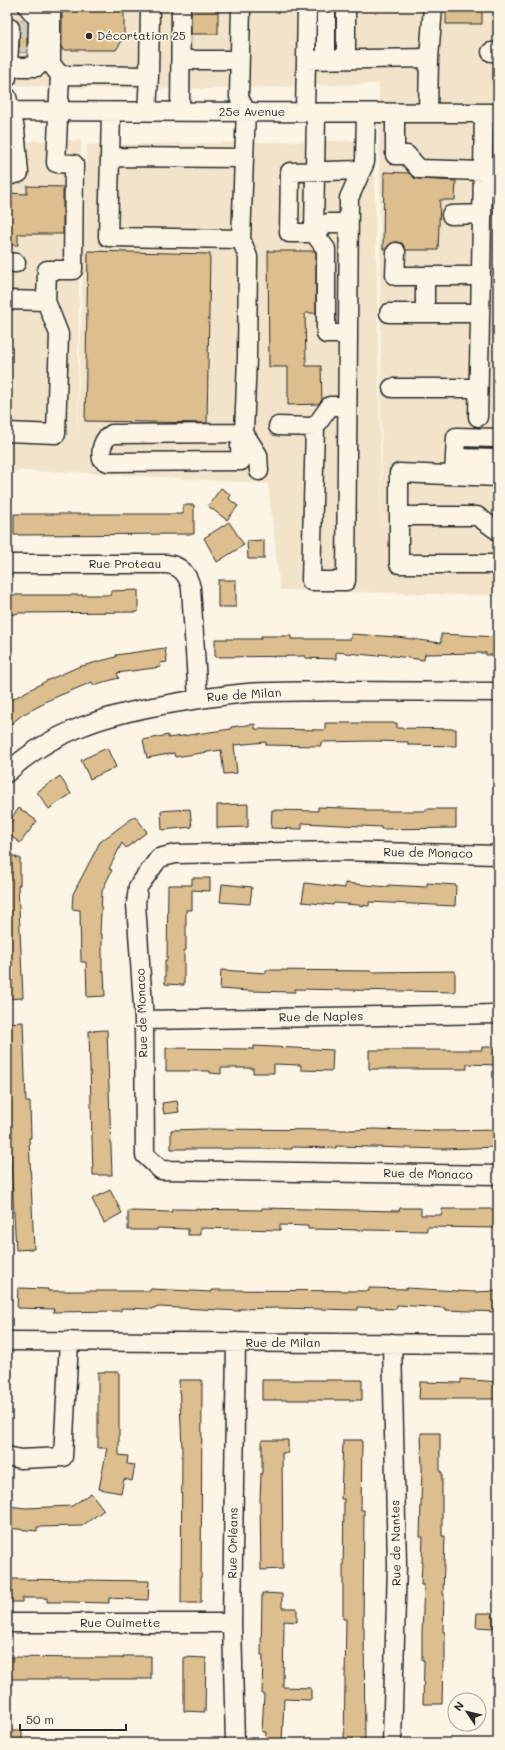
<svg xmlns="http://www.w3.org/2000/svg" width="505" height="1750" viewBox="0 0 505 1750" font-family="Mali,sans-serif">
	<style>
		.built { fill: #f2e4cb }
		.building { fill: #dcbe8f; stroke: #2b2b2b }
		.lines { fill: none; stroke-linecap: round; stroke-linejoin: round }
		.minor-tunnel { stroke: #d2cdc0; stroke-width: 18; stroke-dasharray: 18 9; stroke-linecap: butt }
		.minor-casing { stroke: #2b2b2b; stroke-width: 21 }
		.minor { stroke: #fcf5e5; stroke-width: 18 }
		.poi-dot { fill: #2b2b2b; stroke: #fcf5e5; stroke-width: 1.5 }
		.labels { text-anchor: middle; stroke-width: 3.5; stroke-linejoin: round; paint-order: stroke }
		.poi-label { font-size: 12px; fill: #2b2b2b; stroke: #fcf5e5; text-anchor: start }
		.street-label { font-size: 12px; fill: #2b2b2b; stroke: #fcf5e5 }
	</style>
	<rect width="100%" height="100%" fill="#fcf5e5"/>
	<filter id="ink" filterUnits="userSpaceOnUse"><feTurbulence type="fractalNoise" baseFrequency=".025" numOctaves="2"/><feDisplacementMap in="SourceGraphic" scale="8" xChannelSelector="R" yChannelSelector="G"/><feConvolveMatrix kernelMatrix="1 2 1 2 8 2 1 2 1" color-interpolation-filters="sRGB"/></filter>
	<g filter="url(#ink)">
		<!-- built -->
		<path class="built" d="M7 7H498V596L280 590 268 484 76 472 7 471V141L81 140 77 438 87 145 374 140 382 534 379 84 214 89 69 88 7 85Z"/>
		<!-- building -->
		<path class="building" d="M62 7H124V38L116 50H62Z
			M191 7H218V34H191Z
			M446 7H482V24H446Z
			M17 20H25L27 23V52H19L20 29Z
			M384 172 409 173 414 178 419 179 456 181 455 200H440L438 250H406L402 243 396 242 391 243 386 249H383Z
			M27 186 63 187V234H18V245H7V193L27 194Z
			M88 251 210 254 207 423 85 421Z
			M268 251H314L316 252V313H305L306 366H321L322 400 318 404 288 405V367H269Z
			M221 488 231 495 229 499 238 506 227 520 208 506Z
			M183 505H194V534L14 535V514H183Z
			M229 522 244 545 217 562 204 538Z
			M264 540V559H248L247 541Z
			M218 580H236V607H218Z
			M138 590V612L19 613 7 616V597L12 595H111V591Z
			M351 634 397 637 441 643V634L498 637V655H486V653L425 654 424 660 379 654V656L336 652V659L305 658V656L215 657V639H261V636H291V639H351Z
			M165 648 167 662 160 663 161 667 117 673 119 678 93 685 92 682 44 702 45 703 22 715 7 727V702L46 681 78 667 116 657V655Z
			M325 723H397V728L456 729V746L408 745V742L373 741 321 742V746L266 745V742L234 745 237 773 224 774 221 750 175 757 174 753 147 758 143 740 168 735V738L231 729V727L255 724V729L325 730Z
			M107 748 116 767 90 779 81 760Z
			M60 776 71 794 49 809 37 792Z
			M248 804V827L217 828V805Z
			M318 807 366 809 365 811H426V809H456V828L381 829V827L302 823V829L271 828 272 810 318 811Z
			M19 808 37 821 20 843 7 833V827L13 820 11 818Z
			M190 809 192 827 162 830 161 811Z
			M135 816 147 832 126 848 122 843 109 869 112 870 102 891 100 934H102V972L104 971 105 996 87 997 86 962H81L80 910 72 909 73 894 100 842Z
			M16 856V858H20V885H18L23 998 7 999V857Z
			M192 878H210V891L192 890V910H186V950L184 951V985L165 984V960H167L168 885H192Z
			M305 883 345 888V883L388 887V885L427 887V883L456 885 455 906 369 902V906L334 903 333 905 302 902Z
			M222 884 252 887 250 904 220 902Z
			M221 970 266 973V970L371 971V972L455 971V992L295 989V992L249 991 220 989Z
			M23 1022 26 1102H30L31 1138H29L34 1249 16 1250 7 1089V1023Z
			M107 1030 112 1175H93L89 1031Z
			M254 1046 333 1050 332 1071 301 1070V1065L274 1064V1073H253V1068H221V1074L210 1073V1071H166V1048L254 1049Z
			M482 1047H498V1065L467 1064V1069H369V1050H482Z
			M177 1101 179 1112 164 1114 162 1103Z
			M204 1129 352 1130 374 1129 442 1131 498 1130V1147L443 1149 336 1146V1148L292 1147V1149H171V1130Z
			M110 1190 122 1213 104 1223 92 1199Z
			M262 1208 399 1211 400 1208H421V1215H442V1209H498V1228L427 1227V1231L308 1229V1226L280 1225V1230L200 1228V1235H188V1229L157 1228V1230H128V1211L172 1212V1209L262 1210Z
			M18 1288 48 1289V1291H150L151 1289 212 1292V1290L369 1291V1288L407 1289V1288L474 1292 498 1291V1312L445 1310V1308L397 1305 396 1309 358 1307V1310L278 1308 239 1309V1311L160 1307 153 1308V1309L121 1308V1311L53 1312 54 1309 17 1308Z
			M98 1372H119V1455L128 1456 127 1464 135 1465 132 1481 124 1479 121 1493 99 1489 107 1448H98Z
			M461 1379 498 1382V1399H419L420 1382 461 1383Z
			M179 1380H202L201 1603H181L182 1448Z
			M262 1380H362V1400H262Z
			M421 1433H440V1472H442V1536H445L443 1594H444L443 1632H445V1661H443L442 1704H423L424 1661H422V1632L424 1585H421L423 1537H420L422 1469Z
			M262 1440H288V1453H282L283 1569 261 1570 260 1501 261 1473H262Z
			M343 1440H362L361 1510H364L363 1627H364L365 1743H344L346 1619H343V1576L344 1499H341Z
			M91 1493 104 1510 82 1526 37 1527V1531L7 1528V1506L26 1508 72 1506Z
			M12 1579 149 1581 148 1600 109 1598V1603L69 1602H47V1598H22V1602H7V1581H12Z
			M262 1593 282 1594V1608H297V1622L284 1621 283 1687 311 1688V1700L284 1699 282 1743H265L266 1732H262L264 1694H262L263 1655H261Z
			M477 1613H493V1628L476 1627Z
			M123 1656H151V1679H7V1657L84 1658H123Z
			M184 1657 206 1658 205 1712 184 1711Z
			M10 1731H22V1743H10Z"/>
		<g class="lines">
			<!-- minor-tunnel -->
			<path class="minor-tunnel" d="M21 20 22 52"/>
			<defs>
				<path id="minor" d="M51 7V64L60 75
					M346 7V59
					M7 28H10L9 47
					M7 47H9L7 78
					M491 52H498
					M429 58 433 7
					M326 59V7
					M181 60H240
					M306 60 307 7
					M7 67H37L38 19 28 7
					M149 76 150 7
					M7 97 15 129 19 173 7 176
					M7 111 498 113
					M111 112 110 157 244 158 246 112 239 97 241 7
					M180 112 181 7
					M305 112 306 60 429 58 428 113
					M316 113 314 233 326 249V334H348L349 198 365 162 366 113
					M395 113V155H407L419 169 483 171 484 113
					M110 157 108 237 241 239 244 158
					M451 215 482 214
					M349 223H328L314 233H289L290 172 361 170
					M241 239 248 257 247 358 244 433 240 447 241 461 108 462 102 459C100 449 103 439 112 434L244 433
					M396 252 395 276H481
					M7 262 16 263
					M425 276V313H479
					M7 300 46 301 59 334 56 434 7 432
					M46 301 47 270H73L74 164 56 163 60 75 149 76 147 112
					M389 313H425
					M392 388H478
					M347 406H330L315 427 311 581H346L348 334
					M478 417 483 171
					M278 426 315 427
					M244 433 258 455 259 471
					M455 458 498 459
					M454 475 456 437 498 438
					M498 477 399 473V564H498
					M399 516H477L498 531
					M7 564H166C180 565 188 574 191 588L198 699
					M7 773C50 732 106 715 163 705 191 700 218 696 247 693 277 691 307 692 338 691 391 691 445 692 498 692
					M498 855 338 851 175 854 159 858 138 887 136 904 144 1020 145 1155 161 1170 498 1175
					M144 1020 498 1014
					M7 1341 498 1344
					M392 1343 397 1565 392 1743
					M7 1456 20 1459 63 1457 69 1341
					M7 1623H232
					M235 1743 232 1623 236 1342"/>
			</defs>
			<!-- minor casing -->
			<use href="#minor" class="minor-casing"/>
			<!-- minor -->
			<use href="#minor" class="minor"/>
		</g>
	</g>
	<!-- markers -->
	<circle class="poi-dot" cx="89" cy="36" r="4"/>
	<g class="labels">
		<!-- poi labels -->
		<g class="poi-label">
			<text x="97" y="40">Décortation 25</text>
		</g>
		<!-- street labels -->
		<g class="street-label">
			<text x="252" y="116">25e Avenue</text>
			<text x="125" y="568">Rue Proteau</text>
			<text transform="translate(244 695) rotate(-4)" y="4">Rue de Milan</text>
			<text transform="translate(428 853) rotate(1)" y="4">Rue de Monaco</text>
			<text transform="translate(142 1013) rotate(-92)" y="4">Rue de Monaco</text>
			<text transform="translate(321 1017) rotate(-1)" y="4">Rue de Naples</text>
			<text transform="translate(428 1174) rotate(1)" y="4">Rue de Monaco</text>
			<text x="283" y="1347">Rue de Milan</text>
			<text transform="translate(233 1543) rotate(-89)" y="4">Rue Orléans</text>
			<text transform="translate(396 1543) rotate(-91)" y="4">Rue de Nantes</text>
			<text x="120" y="1627">Rue Ouimette</text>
		</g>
	</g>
	<!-- margin -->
	<rect width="505" height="1750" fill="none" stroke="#fcf5e5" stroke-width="24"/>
	<rect x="12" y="12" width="481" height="1726" fill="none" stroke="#2b2b2b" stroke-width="1.5" filter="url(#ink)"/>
	<!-- north arrow -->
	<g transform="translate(467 1712) rotate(305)"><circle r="19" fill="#fcf5e5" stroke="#a8a49b"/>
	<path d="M0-3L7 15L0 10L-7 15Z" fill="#2b2b2b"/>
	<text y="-6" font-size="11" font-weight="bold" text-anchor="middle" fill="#2b2b2b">N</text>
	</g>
	<!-- scale -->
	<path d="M20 1724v6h106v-6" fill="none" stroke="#2b2b2b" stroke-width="2"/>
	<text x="26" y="1724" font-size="12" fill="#2b2b2b" stroke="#fcf5e5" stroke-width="3" paint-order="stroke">50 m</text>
</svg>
